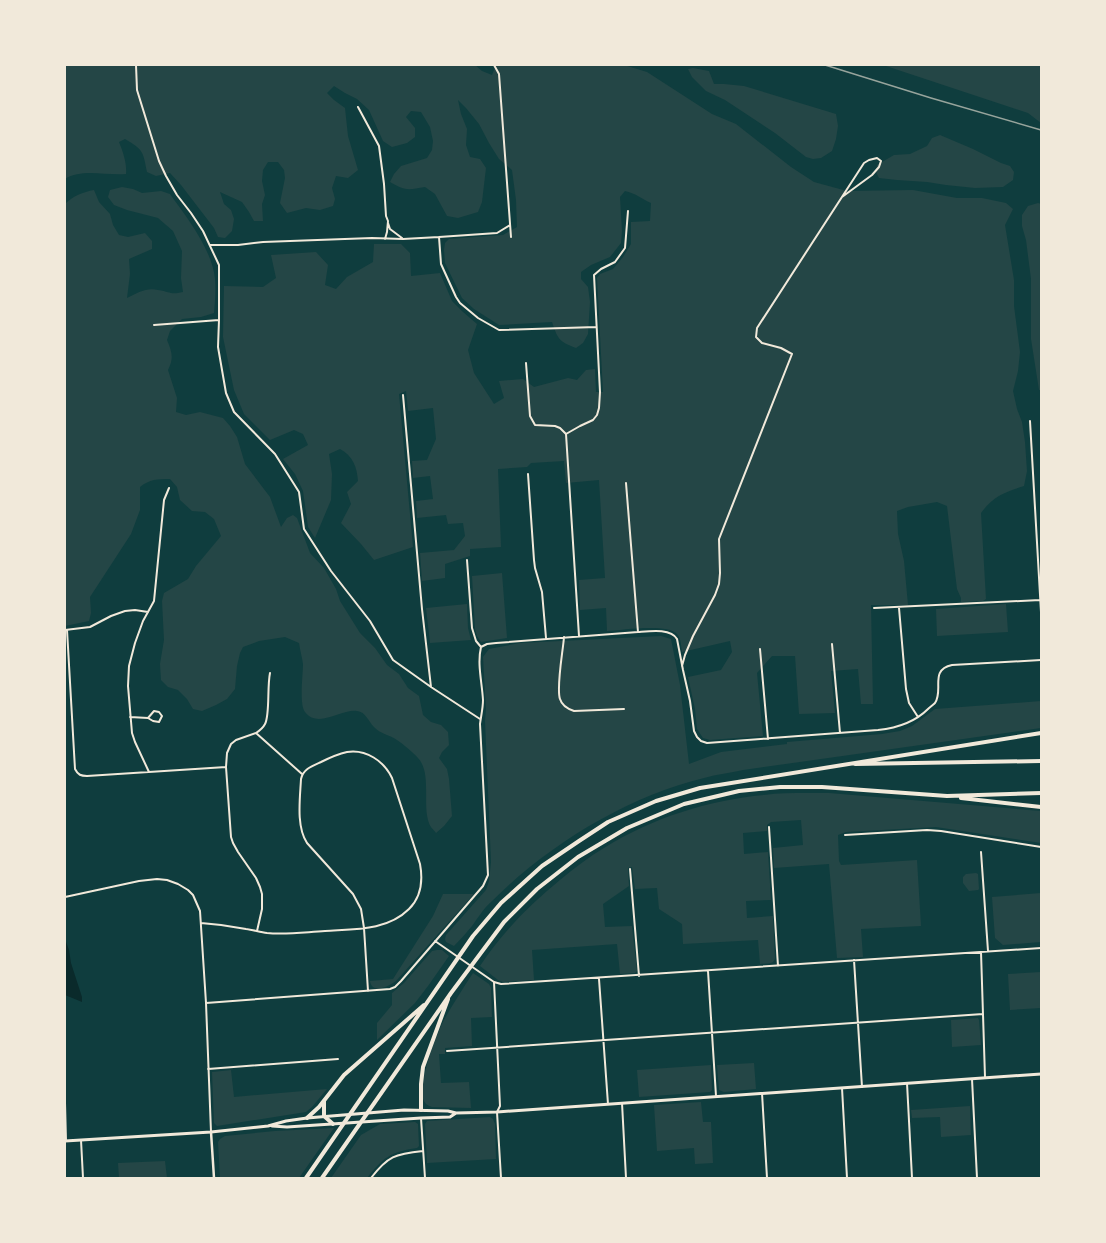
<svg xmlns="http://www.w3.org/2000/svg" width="1106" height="1243" viewBox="0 0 1106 1243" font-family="'PT Serif',serif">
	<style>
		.green { fill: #244646 }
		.water { fill: #0a2a2b }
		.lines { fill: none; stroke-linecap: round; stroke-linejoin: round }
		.minor { stroke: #f1e9da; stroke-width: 2 }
		.tertiary { stroke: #f1e9da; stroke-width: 2.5 }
		.secondary { stroke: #f1e9da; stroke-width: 3 }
		.motorway { stroke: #f1e9da; stroke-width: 4 }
		.rail { stroke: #97a49c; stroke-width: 1.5 }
	</style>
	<rect width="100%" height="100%" fill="#0f3d3e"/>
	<!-- green -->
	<path class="green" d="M65 65H475L482 71 492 75 496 65H624L647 72 712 114 736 124 791 167 814 182 847 191 913 190 957 198H982L1006 203 1013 209 1005 225 1014 280V306L1020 352 1018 371 1013 391 1017 409 1022 422 1025 442 1027 471 1024 486C1005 492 993 496 981 513L986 599 983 601 961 602V598L957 589 947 506 937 502 908 507 897 511 898 534 904 561 908 605H871L873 704H861L858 669 831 671 835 713 799 714 795 656H772L757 673 763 736 710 740 703 738 697 729 695 709 688 677 721 670 732 652 730 641 682 652C681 646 681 638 677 634 668 623 622 630 607 631L606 608 580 610 579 580 605 578 599 480 566 483 564 461 531 463 527 467 498 469 501 547 470 549V556L445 564V578L422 581 420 553 454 550 465 536 463 523 448 524 446 515 417 518 416 501 433 499 430 476 413 478 412 461 427 460 436 439 433 408 408 411 406 391 399 394 413 547 374 560 361 544 341 523 351 504 347 492 358 481C357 467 353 456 340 449L329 454 332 474 331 500 315 538 308 527 303 491 295 474 283 459 308 445 303 434 294 430 270 440 244 414 234 390 223 337 224 286 263 287 276 278 271 255 316 252 328 265 325 285 336 289 347 277 373 262 374 244H401L410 253 411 276 440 273 452 301 463 312 477 324 468 350 474 373 494 404 504 398 499 381 523 379 534 387 568 378 577 380 586 370 595 369 596 392H603L597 278 600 274 613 269 623 257 631 244V222L650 221 651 203C642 199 635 193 625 191L620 197 622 231 621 243 610 257 591 265 581 272V279L588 287 590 302 588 334 583 343 576 348C558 341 558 339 552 322L499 325 474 309 462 298 445 263 444 250 445 243 449 239 503 235 517 227 516 200 512 170 499 159 489 143 479 124 466 108 458 100 461 114 467 129 466 145 470 157 480 159 486 168 482 202 478 212 458 218 447 216 435 194 425 187C408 190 405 191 390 182L394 174 401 166 427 158 432 150 433 141 430 127 421 112 411 111 406 117 415 128V137L407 143 392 147 383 141 369 110 357 99 345 93 334 86 327 93 334 100 345 108 348 136 358 170 348 178 336 176 332 188 335 199 333 206 320 210 306 208 287 213 280 203 285 178 284 170 278 162H268L263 170 262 181 265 195 262 204 263 221H254L249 212 242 202 220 192 224 204 231 210 234 219 232 231 225 238 218 237 214 228 181 185 170 173 156 176 147 172C143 152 144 150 125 139L119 142C123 152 127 163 126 174 107 176 82 168 65 179Z
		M883 65H1041V123L1028 113Z
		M693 68 709 71 714 84H724L744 86 836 114 838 126 836 139 832 151 821 158 813 159 806 157 775 133 725 100 706 91 692 77 688 69Z
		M940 135 973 149 1001 163 1010 166 1014 172 1013 180 1003 187 975 188 946 185 927 182 897 180 879 178 876 172 877 165 894 155 910 154 927 146 932 138Z
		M122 187 133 189 142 193 161 191 170 194C187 218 212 249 215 279 216 290 215 302 214 313L201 317 182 319 170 331 167 340C172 352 174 358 168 370L177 398 176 412 186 415 200 412 223 418 230 426 237 437 245 464 270 497 281 527 287 518 293 515 297 518 310 553 324 568 336 589 340 601 360 633 375 648 387 665 399 674 408 688 419 696 423 715 431 722 441 725 448 732 449 745 442 752 439 758 447 769 449 779 452 816 444 826 436 833C434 830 430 827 429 823 422 804 432 773 418 758 414 753 403 744 397 740 390 735 380 734 374 727 368 721 366 712 357 711 341 709 318 729 305 712 299 704 303 675 303 664 302 657 300 650 299 643L285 637 259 641 243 647 240 653 237 666 235 689 227 699 216 705 202 711 193 709 187 699 178 690 168 687 161 680 160 664 164 640 162 601 164 593 188 579 196 566 221 536 214 519 205 512 192 511 180 500 177 487 170 479C157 479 150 479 140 487V510L131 534 90 597 91 613 89 621 65 626V204C73 196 83 192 94 190L99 202 110 214 113 225 119 235 128 237 145 233 152 241V249L129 259 130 274 127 298C137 293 147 287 158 290 171 292 170 295 183 292L181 278 182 251 173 231 158 218 127 210 114 205 108 197 110 190Z
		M1038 203 1041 204V390H1039L1031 339V279L1026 240 1022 226V215L1028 206Z
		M502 573 507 638 481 642 477 636 475 629 472 576Z
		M467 604 468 628 471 640 430 643 426 608Z
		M1006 604 1008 632 937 636 936 609Z
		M661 636 671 639 680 685 689 764 721 752 787 744V742L882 734 900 731 912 726 935 709 1041 701V728L743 770C730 773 717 774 704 778 626 797 548 845 491 902 483 909 478 918 472 926 466 933 460 940 454 946L446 942 445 939 446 935 486 890 489 881 491 862 485 721 486 709 483 657 489 649 520 643Z
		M807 793H829L1041 811V843L936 827 846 832 838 835 839 861 841 865 917 860 921 926 861 929 863 957 837 958 829 864 774 868 773 848 803 845 801 820 771 822 767 825V831L743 833 744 854 768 852 771 900 746 901 747 918 773 916 775 958C774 965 767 963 760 964L758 940 683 944 682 924 659 909 657 888 635 889 632 867 628 868 629 886 603 904 605 927 632 926 637 971 635 973 620 974 617 944 532 950 534 980 503 982 498 980 480 966C502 933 529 905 560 880 574 868 589 857 604 848 652 818 709 800 764 795 778 793 793 793 807 793Z
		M976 873 978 874 979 889 978 890 969 891 963 883V877L966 874Z
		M1041 893V942L1003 945 995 938 992 897Z
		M443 894H474L396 981C389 986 372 995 370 981L393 979 433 916Z
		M437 950H442L449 956 428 986 415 1003 377 1040V1023L392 1005V993L404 983 432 951Z
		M1041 972V1008L1010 1010 1008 974Z
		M473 973 489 984 491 988 492 1017 471 1018 472 1046 445 1048V1054H439L441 1083 469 1082 471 1108 432 1107C428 1106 425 1104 423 1099 418 1084 436 1035 444 1020 453 1004 463 988 473 973Z
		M978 1018 979 1020 981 1045 952 1047 951 1020Z
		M754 1063 756 1089 724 1092 719 1090 717 1065Z
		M711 1065 712 1090 710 1092 639 1097 637 1070Z
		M231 1070 234 1097 327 1089 312 1107 306 1112 217 1126 214 1123 212 1072Z
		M701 1102 703 1122H711L713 1163 695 1164 694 1148 657 1151 654 1105Z
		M970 1106 971 1135 941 1137 940 1117 912 1118 911 1110Z
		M490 1117 493 1119 495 1124 496 1159 427 1163 425 1124 427 1121Z
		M415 1122 418 1124 419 1146 417 1148C390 1152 384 1157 367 1178H331L361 1135 380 1124Z
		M334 1128 299 1178H220L218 1142 220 1139 225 1136 275 1131Z
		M165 1161 167 1178H119L118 1163Z"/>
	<!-- water -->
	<path class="water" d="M65 939 69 950 71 963 82 997V1002L65 995Z"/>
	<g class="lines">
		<!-- minor -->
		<path class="minor" d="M136 65 137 90 159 161 166 176 177 195 191 213 203 231 219 265V320L218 347 226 393 234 412 275 454 299 492 304 529 331 571 370 621 393 660 431 687 480 719
			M494 65 499 74 511 237
			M358 107 379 146 384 184 386 216 388 221 387 232 385 239
			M388 223 390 229 402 238
			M439 237 441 264 456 297 460 303 478 318 499 330 596 327
			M210 245H238L263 242 372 238 403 239 439 237 497 233 510 225
			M154 325 219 320
			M526 363 530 416 535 425 555 426 560 428 566 434
			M403 395 422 609 431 687
			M1030 421 1041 612
			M566 434 580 426 593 420 597 415 599 408 600 392 594 275 601 269 615 262 625 248 628 211
			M566 434 579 636
			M528 474 534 560 535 568 542 592 546 638
			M626 483 638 632
			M467 560 472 628 476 641 481 647
			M874 608 1040 600
			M899 608 906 689 909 703 918 717
			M65 630 90 627 111 616 125 611 135 610 148 612
			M67 630 75 769C78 775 81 776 87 776L226 767
			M564 637C563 651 556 688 560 699 562 706 568 709 574 711L624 709
			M832 644 840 733
			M481 647 487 644 496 643 638 632C650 631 671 628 677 639L683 670 690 701 694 731 697 737 701 741 707 743 878 730C897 728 914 723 928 709 930 707 933 705 935 703 944 690 929 670 952 665L1041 660
			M760 649 768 739
			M682 666 685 655 693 636 715 595 719 584 720 573 719 539 792 354 781 348 762 343 756 337 757 328 864 163 869 160 877 158 881 161 879 167 872 175 842 197
			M130 717 148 718 154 711 159 712 162 716 159 722 153 721 148 718
			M256 733C259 731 263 728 265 724 270 715 267 687 270 673
			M149 772 135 742 132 733 128 686 129 666 135 643 143 621 154 601 164 500 169 488
			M769 827 778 966
			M845 835 927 830 941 831 1041 847
			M981 852 988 951
			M630 869 639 976
			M65 897 139 881 157 879 167 880 178 884 188 890 193 895 200 911 206 1003 211 1132
			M201 923C216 924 231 926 246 929 253 930 260 932 267 933 286 935 306 932 325 931 354 929 387 931 409 909 421 897 423 880 420 864L392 778C384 761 366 749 347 752 338 754 329 758 321 762 312 766 303 769 301 779 300 799 296 826 307 843L353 894 361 909 364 928 368 991
			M257 931 262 909V894L260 887 256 878 238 852 233 843 231 837 226 767 227 753 231 744 236 740 256 733 302 774
			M435 941 494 982 501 984 1041 948
			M981 952 985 1077
			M854 960 862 1087
			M708 971 716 1096
			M599 979 608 1104
			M494 982 500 1106 497 1112 501 1178
			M206 1003 390 989 395 987 401 981 483 886 488 875 480 724C481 716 483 708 483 700 482 682 477 664 481 647
			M447 1051 983 1014
			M208 1069 338 1059
			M972 1079 977 1178
			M907 1083 912 1178
			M842 1088 847 1178
			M762 1093 767 1178
			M65 1103 66 1141
			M622 1103 626 1178
			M421 1118 425 1178
			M81 1140 83 1178
			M371 1178C388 1156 395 1154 423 1151"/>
		<!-- tertiary -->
		<path class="tertiary" d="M211 1132 214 1178"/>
		<!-- secondary -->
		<path class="secondary" d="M272 1126 287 1127 421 1118 450 1117 456 1113
			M65 1141 211 1132 268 1126 286 1121 307 1118 404 1110 448 1111 456 1113 497 1112 1041 1074"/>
		<!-- motorway -->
		<path class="motorway" d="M855 764 1041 761
			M961 798 1041 807
			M324 1101V1116L333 1124
			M421 1110V1084L423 1067 448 999
			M307 1118 319 1107 344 1075 424 1005
			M306 1178 473 936 501 903 542 866 579 841 608 822 656 801 700 788 1041 733
			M322 1178 451 993 504 922 537 889 578 857 627 828 684 804 739 791 780 787H822L947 796 1041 793"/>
		<!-- rail -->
		<path class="rail" d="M825 65 931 98 1041 130"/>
	</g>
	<!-- border -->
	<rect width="1106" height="1243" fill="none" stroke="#f1e9da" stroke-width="132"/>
</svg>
